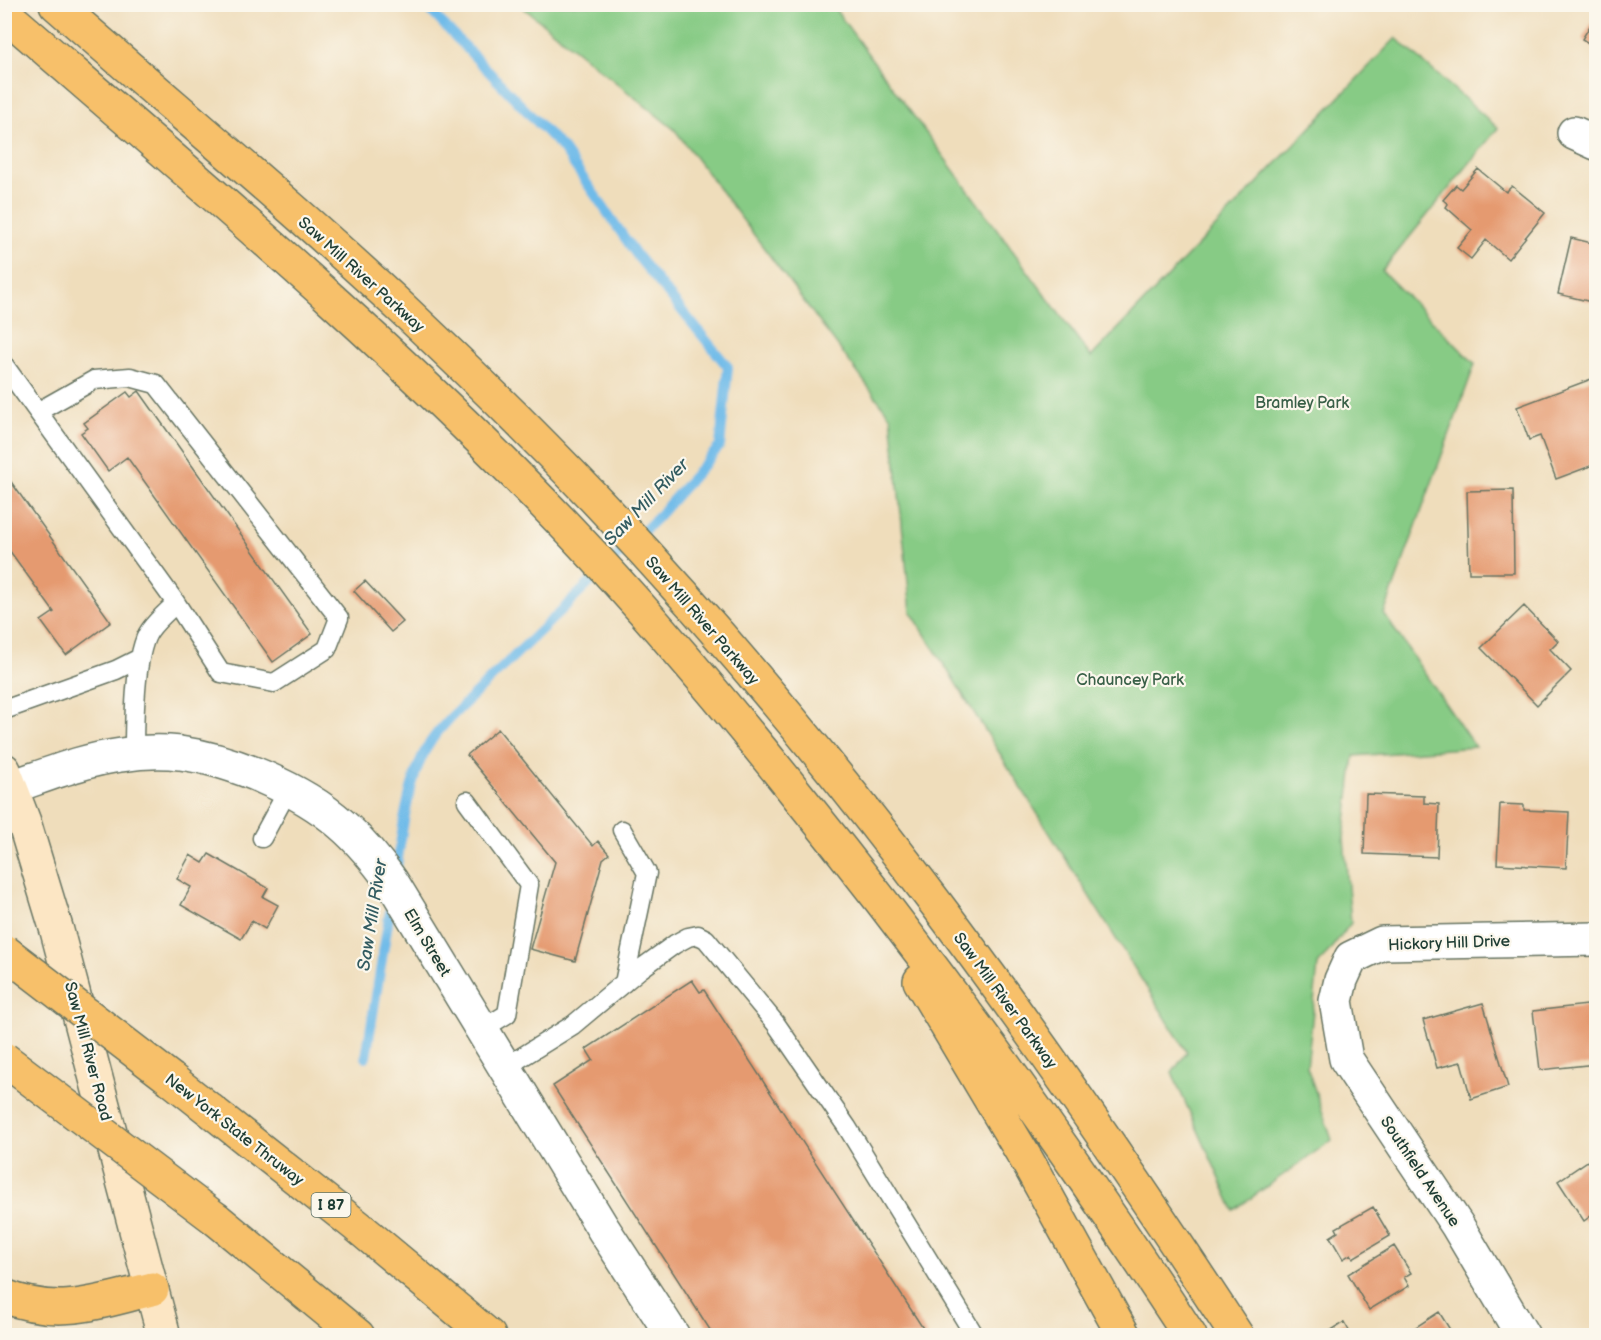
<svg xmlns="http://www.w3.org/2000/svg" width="1601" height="1340" viewBox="0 0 1601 1340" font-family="'Balsamiq Sans',sans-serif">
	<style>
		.green { fill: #87cb85; stroke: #53845c; stroke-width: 1.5 }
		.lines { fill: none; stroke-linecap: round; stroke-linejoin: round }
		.stream { stroke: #70bbe9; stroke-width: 10 }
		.building { fill: #e59a70 }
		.service-casing { stroke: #687563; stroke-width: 21 }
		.minor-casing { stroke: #687563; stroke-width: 36 }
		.secondary-casing { stroke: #687563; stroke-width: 36 }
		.trunk-casing { stroke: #687563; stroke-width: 36 }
		.motorway-casing { stroke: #687563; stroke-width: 36 }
		.service { stroke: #fff; stroke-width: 18 }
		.minor { stroke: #fff; stroke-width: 33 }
		.secondary { stroke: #fce6c4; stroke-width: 33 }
		.trunk { stroke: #f7c06b; stroke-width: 33 }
		.motorway { stroke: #f7c06b; stroke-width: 33 }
		.motorway-bridge-casing { stroke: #687563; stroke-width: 36; stroke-linecap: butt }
		.motorway-bridge { stroke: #f7c06b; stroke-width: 33 }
		.labels { text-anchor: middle; stroke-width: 4.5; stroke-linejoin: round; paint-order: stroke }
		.shield { fill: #fbf7ec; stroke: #61756b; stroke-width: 1.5 }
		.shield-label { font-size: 15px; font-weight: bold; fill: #1f3d34 }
		.street-label { font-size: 16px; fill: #1f3d34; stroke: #fbf7ec }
		.park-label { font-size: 16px; fill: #396048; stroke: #fbf7ec }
		.water-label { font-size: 18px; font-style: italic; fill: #335c61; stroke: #fbf7ec }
	</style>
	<rect width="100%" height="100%" fill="#fbf7ec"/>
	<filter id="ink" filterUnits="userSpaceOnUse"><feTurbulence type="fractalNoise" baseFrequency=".0167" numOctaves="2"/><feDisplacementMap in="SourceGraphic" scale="12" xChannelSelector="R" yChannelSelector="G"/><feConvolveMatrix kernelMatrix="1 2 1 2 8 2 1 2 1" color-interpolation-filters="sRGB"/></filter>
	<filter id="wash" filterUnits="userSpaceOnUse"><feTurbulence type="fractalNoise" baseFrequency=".008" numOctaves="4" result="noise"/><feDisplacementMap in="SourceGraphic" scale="24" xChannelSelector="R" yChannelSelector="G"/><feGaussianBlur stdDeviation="1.35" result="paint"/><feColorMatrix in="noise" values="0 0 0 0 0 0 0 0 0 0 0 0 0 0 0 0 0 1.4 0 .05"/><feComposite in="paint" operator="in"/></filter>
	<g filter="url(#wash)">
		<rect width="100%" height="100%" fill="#efddbb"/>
		<!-- green -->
		<path class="green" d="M520 5H832L1091 357 1396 38 1498 128 1382 271 1475 364 1384 614 1475 747 1354 756 1344 838 1351 923 1318 965 1307 1067 1332 1140 1234 1210 1172 1073 1187 1052 911 612 891 417 675 130Z"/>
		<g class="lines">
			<!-- stream -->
			<path class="stream" d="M396 873C401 836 409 772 431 741 437 732 445 724 452 716L656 519 720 446 728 367 638 257 563 149 424 4
				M366 1057 392 898"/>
		</g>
		<g id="blocks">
			<!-- building -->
			<path class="building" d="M1596 16V48L1582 39Z
				M1478 169 1506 192 1512 186 1545 213 1508 259 1486 240 1471 259 1457 248 1472 230 1446 207 1448 204 1443 200 1456 185 1461 189Z
				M1571 238 1596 244V303L1558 294Z
				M1594 378 1596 384V464L1556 479 1540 436 1529 440 1517 407Z
				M139 391 312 634 273 662 127 457 108 471 81 433 88 428 84 423 127 392 131 397Z
				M4 472 111 622 66 655 41 621 54 612 4 543Z
				M1513 490 1514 573H1469L1467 491Z
				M365 581 403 622 391 632 354 591Z
				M1524 606 1558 641 1550 649 1571 671 1537 705 1481 648Z
				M498 729 593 846 598 841 609 854 603 859 575 961 530 949 555 862 467 755Z
				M1366 794 1424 796V803L1439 804 1437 857 1364 854Z
				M1500 804 1524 805V810L1569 812 1566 868 1497 864Z
				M209 854 268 888 263 897 278 905 265 929 252 921 241 939 181 905 191 887 177 879 190 855 203 863Z
				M692 980 700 992 704 990 928 1336H714L553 1086 593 1060 586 1049Z
				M1483 1003 1508 1087 1471 1099 1461 1062 1437 1068 1423 1020Z
				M1596 1004V1064L1540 1070 1533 1011Z
				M1595 1156 1596 1159V1212L1584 1221 1558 1181Z
				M1373 1207 1390 1236 1353 1258 1351 1254 1343 1259 1330 1237 1338 1232 1336 1228Z
				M1394 1246 1411 1273 1404 1277 1409 1286 1369 1310 1348 1274Z
				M1439 1312 1454 1336H1402Z
				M1344 1322 1352 1336H1322Z"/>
		</g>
	</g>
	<g filter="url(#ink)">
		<use href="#blocks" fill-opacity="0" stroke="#687563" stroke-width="1.5"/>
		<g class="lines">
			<defs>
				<path id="service" d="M4 365 176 603C168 611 157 620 150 630 134 652 134 725 134 754
					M39 411 94 380 130 377 156 384 339 618 327 649 274 683 221 673 176 603
					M4 710 116 670 140 658
					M467 801 529 885 507 1014 481 1030
					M622 830 647 873 624 983
					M262 838 288 790
					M504 1068 573 1025 639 970 675 944 688 937 698 935 706 939 776 1024 847 1127 975 1336"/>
				<path id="minor" d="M1574 133 1596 143
					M11 787C47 775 83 760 121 755 139 752 161 751 180 753 232 760 301 789 341 824 361 841 377 861 392 882L604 1230 673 1336
					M1523 1336 1457 1225 1346 1059 1336 1001 1341 980 1351 958 1382 943 1596 939"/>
				<path id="secondary" d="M4 770 24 822 57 931 164 1336"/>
				<path id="trunk" d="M56 4C173 107 293 206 407 313 472 374 536 437 598 502 840 756 1046 1043 1237 1336
					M4 13C199 182 396 347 573 534 651 616 724 703 795 792 936 966 1067 1148 1190 1336
					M920 981 1029 1164 1124 1336"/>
				<path id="motorway" d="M171 1079 357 1226 489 1336
					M216 1219 358 1336
					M4 1296C60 1318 97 1302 152 1289"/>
			</defs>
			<!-- service casing -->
			<use href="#service" class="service-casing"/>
			<!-- minor casing -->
			<use href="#minor" class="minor-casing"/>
			<!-- secondary casing -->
			<use href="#secondary" class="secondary-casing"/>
			<!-- trunk casing -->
			<use href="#trunk" class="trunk-casing"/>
			<!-- motorway casing -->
			<use href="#motorway" class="motorway-casing"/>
			<!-- service -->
			<use href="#service" class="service"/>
			<!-- minor -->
			<use href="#minor" class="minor"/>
			<!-- secondary -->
			<use href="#secondary" class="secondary"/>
			<!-- trunk -->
			<use href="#trunk" class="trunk"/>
			<!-- motorway -->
			<use href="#motorway" class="motorway"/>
			<defs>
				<path id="motorway-bridge" d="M4 951 171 1079
					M4 1059 216 1219"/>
			</defs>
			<!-- motorway-bridge casing -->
			<use href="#motorway-bridge" class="motorway-bridge-casing"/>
			<!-- motorway-bridge -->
			<use href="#motorway-bridge" class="motorway-bridge"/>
		</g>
	</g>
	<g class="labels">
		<!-- shield labels -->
		<rect class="shield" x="311.5" y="1193" width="39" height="24" rx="4.5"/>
		<g class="shield-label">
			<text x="331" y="1210">I 87</text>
		</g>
		<!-- street labels -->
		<g class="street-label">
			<text transform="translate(362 274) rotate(42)" y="6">Saw Mill River Parkway</text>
			<text transform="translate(703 620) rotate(49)" y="6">Saw Mill River Parkway</text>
			<text transform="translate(428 942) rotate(59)" y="6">Elm Street</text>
			<text transform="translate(1449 942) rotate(-2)" y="6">Hickory Hill Drive</text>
			<text transform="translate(1006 1000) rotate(54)" y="6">Saw Mill River Parkway</text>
			<text transform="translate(89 1051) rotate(75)" y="6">Saw Mill River Road</text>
			<text transform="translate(235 1129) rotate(38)" y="6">New York State Thruway</text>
			<text transform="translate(1421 1171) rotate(56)" y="6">Southfield Avenue</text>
		</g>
		<!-- park labels -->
		<g class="park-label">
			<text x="1302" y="408">Bramley Park</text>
			<text x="1130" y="685">Chauncey Park</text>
		</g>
		<!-- water labels -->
		<g class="water-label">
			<text transform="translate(646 502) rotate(-46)" y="6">Saw Mill River</text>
			<text transform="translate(372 915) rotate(-81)" y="6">Saw Mill River</text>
		</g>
	</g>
	<!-- margin -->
	<rect width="1601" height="1340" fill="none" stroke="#fbf7ec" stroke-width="24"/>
</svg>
